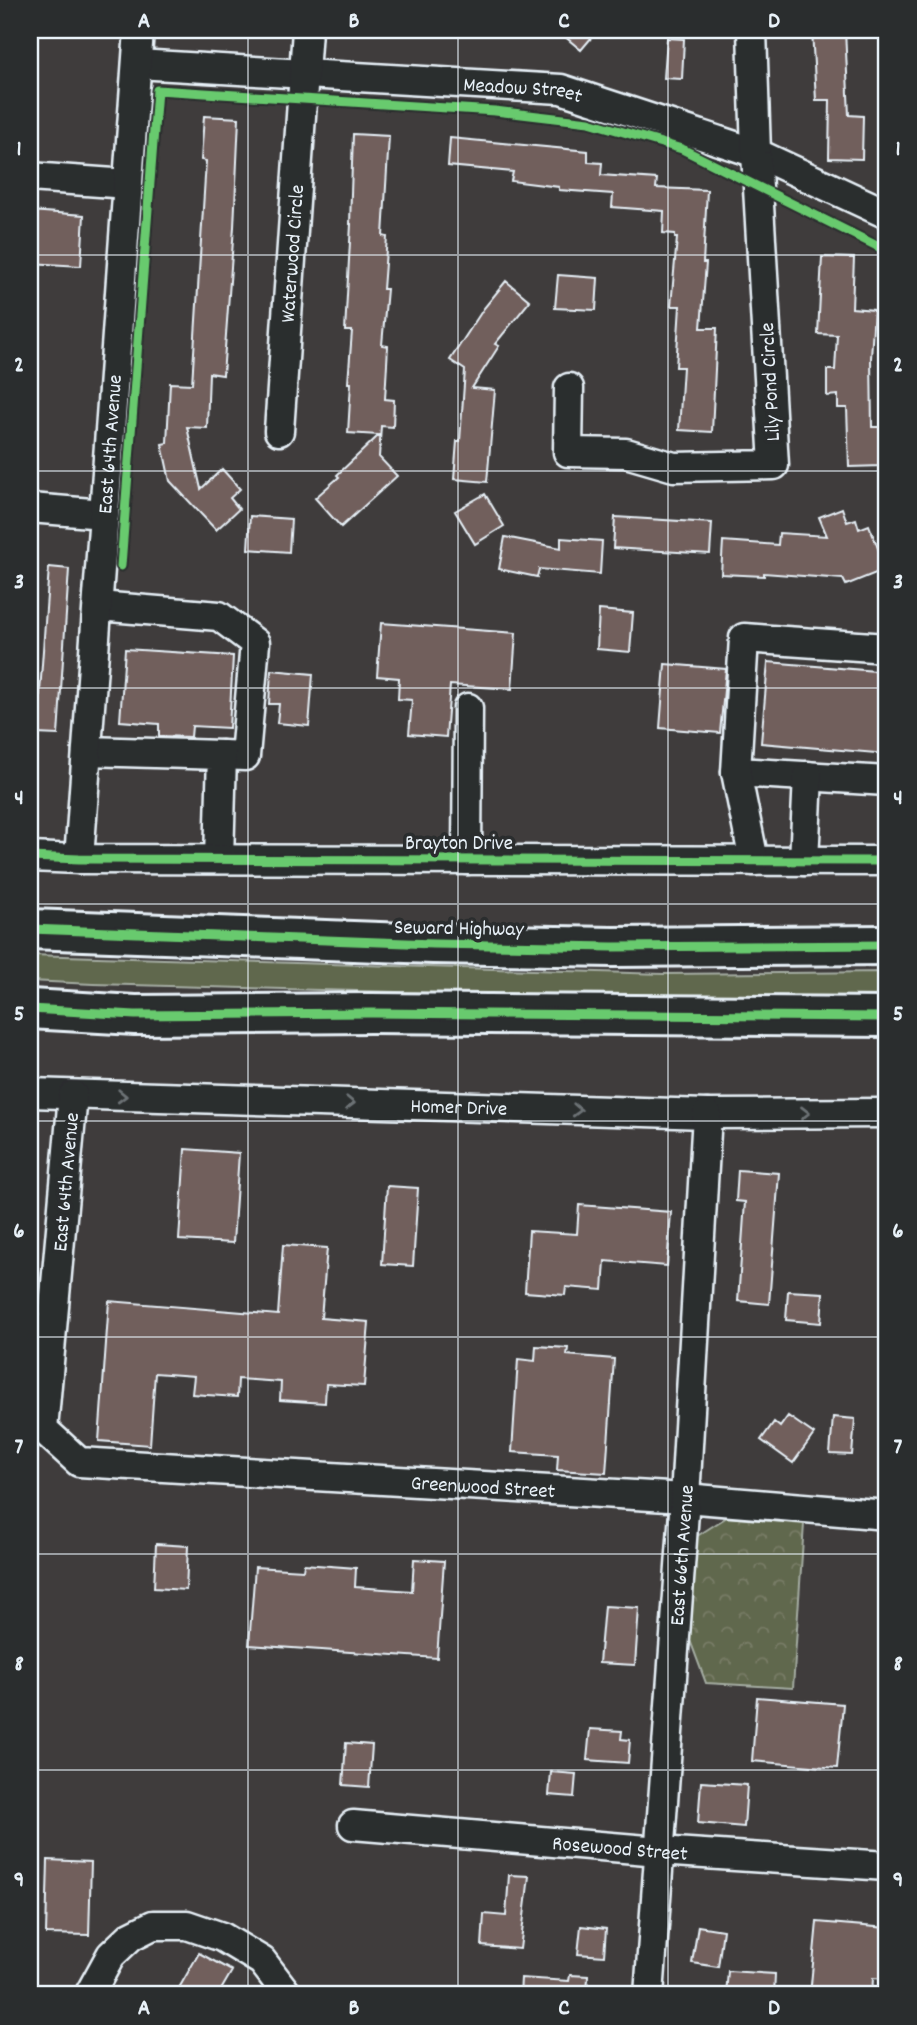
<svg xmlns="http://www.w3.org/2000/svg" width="917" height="2025" viewBox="0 0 917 2025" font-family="Dekko,sans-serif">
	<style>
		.grass { fill: #61674d; stroke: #a4aca2; stroke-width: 2 }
		.forest { fill: url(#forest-crowns); stroke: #a4aca2; stroke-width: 2 }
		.building { fill: #715e5c; stroke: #e8f1f8; stroke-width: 2 }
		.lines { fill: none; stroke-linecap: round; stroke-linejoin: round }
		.minor-casing { stroke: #e8f1f8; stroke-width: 33 }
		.highway-casing { stroke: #e8f1f8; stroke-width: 44 }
		.minor { stroke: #2a2d2e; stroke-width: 28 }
		.highway { stroke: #2a2d2e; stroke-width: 38 }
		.cycleway-casing { stroke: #2a2d2e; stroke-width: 13 }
		.cycleway { stroke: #67ca6e; stroke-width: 9 }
		.oneway { stroke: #6c7275 }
		.grid { fill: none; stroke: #e8f1f8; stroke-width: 2; stroke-opacity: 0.55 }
		.labels { text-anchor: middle; stroke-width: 7; stroke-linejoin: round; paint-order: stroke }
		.street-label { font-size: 21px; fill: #e8f1f8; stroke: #2a2d2e }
		.neatline { fill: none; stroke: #e8f1f8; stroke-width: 2.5 }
		.grid-label { font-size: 23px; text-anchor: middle; font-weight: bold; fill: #e8f1f8 }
	</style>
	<defs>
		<pattern id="forest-crowns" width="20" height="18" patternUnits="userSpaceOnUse" patternTransform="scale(1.75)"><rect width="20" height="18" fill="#61674d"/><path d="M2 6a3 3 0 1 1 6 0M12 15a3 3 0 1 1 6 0" fill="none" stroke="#787d67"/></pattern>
	</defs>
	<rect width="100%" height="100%" fill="#3f3c3c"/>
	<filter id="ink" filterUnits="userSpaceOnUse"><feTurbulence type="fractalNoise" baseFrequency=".0143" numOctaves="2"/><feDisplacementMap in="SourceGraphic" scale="14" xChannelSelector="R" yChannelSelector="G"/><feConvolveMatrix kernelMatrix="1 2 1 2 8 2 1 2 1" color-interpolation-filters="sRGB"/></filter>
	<g filter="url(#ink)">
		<!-- grass -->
		<path class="grass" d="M30 955 663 974 887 972V998H620L93 984 30 981Z"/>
		<!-- forest -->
		<path class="forest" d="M727 1517 804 1524 793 1688 706 1683 687 1632 691 1540Z"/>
		<!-- building -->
		<path class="building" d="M557 30H598L581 50Z
			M812 30H845L849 115 863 116 862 159 829 158 830 100H816Z
			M667 38 684 39 682 79 664 78Z
			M204 116 239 118 234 227 223 375 209 373 207 428 187 427 201 489 222 469 240 489 230 498 239 509 216 530 170 481 162 444 167 443 170 383 192 384 206 161 201 160Z
			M353 134 389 136 383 236 387 237 383 289H387L382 345 388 346 385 399 394 400 393 427 381 426 379 457 397 476 341 527 315 498 339 477 337 475 379 435 348 433 351 383H348L352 331H345L351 224H350Z
			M450 138 588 151V162L602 163 601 175 657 179 656 188 707 190 703 263H706L701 328H717L712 432 679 430 683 367H676L680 306H671L677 238H675V234L663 233 664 211 612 207 613 194 559 190V187L511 181 513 172 448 166Z
			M30 211 84 215 81 266 30 263Z
			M822 257 854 258 852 308 874 310 871 358 872 427H880L882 466 849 467 847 408H838V395L827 396V370H835L837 335 818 334Z
			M558 275 598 278 596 310 555 308Z
			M506 281 530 301 495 344 499 346 472 388 495 390 487 482 454 479 457 441H460L465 370 450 360 484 308Z
			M485 494 504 526 475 544 455 511Z
			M842 508 847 522 856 519 859 529 869 525 886 569 846 585 843 579 764 573V576L721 574 723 541 778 545 779 533 827 536 819 517Z
			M250 516 291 519 289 552 248 549Z
			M615 517 712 523 710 554 613 548Z
			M505 537 561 548V538L602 541 600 574 539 569 537 577 499 569Z
			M49 567 69 569 58 735 37 734Z
			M599 610 633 613 630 652 597 649Z
			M381 623 516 633 512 689 450 685 446 737 409 734 412 700 398 699 399 678 377 676Z
			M125 649 233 656 229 728 192 726 191 737 159 736V724L120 721Z
			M768 662 887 672V754L761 743Z
			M665 664 726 669 720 733 660 728Z
			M271 670 313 674 309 726 277 723 279 704H269Z
			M185 1149 239 1153 233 1243 179 1240Z
			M738 1170 779 1173 769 1304 738 1301 745 1202 736 1201Z
			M387 1186 418 1188 413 1266 382 1264Z
			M579 1205 671 1212 667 1266 605 1261 603 1290 566 1287 565 1295 525 1292 529 1231 577 1234Z
			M283 1245 327 1248 321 1318 369 1322 364 1386 326 1384 325 1403 280 1400 281 1382 238 1379 237 1397 192 1394 194 1376 155 1373 150 1445 99 1441 109 1301 278 1315Z
			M788 1291 823 1293 821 1323 786 1320Z
			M536 1346 568 1348 567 1355 614 1359 606 1473 557 1470 558 1455 512 1452 518 1359 535 1361Z
			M788 1416 814 1434 793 1463 761 1440 774 1422 780 1427Z
			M833 1417 855 1419 852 1455 830 1454Z
			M156 1544 188 1546 186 1590 154 1588Z
			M414 1559 444 1561 437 1658 249 1645 255 1567 303 1570 304 1564 356 1568 355 1587 412 1591Z
			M604 1606 639 1608 635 1665 599 1663Z
			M757 1697 843 1704 837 1768 752 1761Z
			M590 1729 622 1731 621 1739 630 1740 628 1763 587 1760Z
			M346 1743 372 1745 369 1787 343 1785Z
			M551 1772 576 1774 574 1797 549 1795Z
			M701 1782 747 1785 744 1827 698 1823Z
			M48 1860 91 1862 89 1935 46 1934Z
			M509 1875 529 1876 520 1949 482 1946 484 1914 506 1916Z
			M817 1922 887 1928V1979L873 1978 872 1995H810Z
			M581 1926 606 1929 604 1956 578 1954Z
			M698 1926 723 1930 718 1967 692 1963Z
			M199 1953 232 1971 218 1995H175Z
			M728 1971 775 1974 774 1995H726Z
			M570 1975 588 1976 587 1995H520L521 1978 569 1981Z"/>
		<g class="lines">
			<defs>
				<g id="minor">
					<path id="s1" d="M137 64 561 89 756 153 887 214"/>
					<path d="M30 177 128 184"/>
					<path d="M569 388 568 452 626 453 674 467 774 465 756 153 752 30"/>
					<path id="s2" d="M279 431 307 30"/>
					<path d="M30 508 104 514"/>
					<path d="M98 606 219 616 255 643 245 756 222 755"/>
					<path d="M87 751 222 755 219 859"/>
					<path d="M736 772 887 781"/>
					<path d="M30 857 79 859 887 861"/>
					<path id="s3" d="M79 859 139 30"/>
					<path d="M467 860 468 708"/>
					<path d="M754 861 736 772 744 638 887 648"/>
					<path d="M804 861 808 776"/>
					<path id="s4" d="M30 1093 707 1114 887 1113"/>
					<path id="s5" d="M73 1095 43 1429 79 1462 685 1498 887 1515"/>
					<path id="s6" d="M353 1825 659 1851 887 1866"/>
					<path d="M89 1995 111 1955 131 1936 153 1925H187L222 1937 262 1961 288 1995"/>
					<path id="s7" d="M649 1995 685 1498 707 1114"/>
				</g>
				<path id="highway" d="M30 929 433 944 613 947 887 945
					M30 1009 135 1015 371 1013 887 1017"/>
			</defs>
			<!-- minor casing -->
			<use href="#minor" class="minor-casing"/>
			<!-- highway casing -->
			<use href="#highway" class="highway-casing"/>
			<!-- minor -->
			<use href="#minor" class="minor"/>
			<!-- highway -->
			<use href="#highway" class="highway"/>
			<defs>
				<path id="cycleway" d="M121 566 157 90 495 111 589 122 682 149 887 251
					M30 857 79 859 887 861
					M30 929 433 944 613 947 887 945
					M30 1009 135 1015 371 1013 887 1017"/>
			</defs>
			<!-- cycleway casing -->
			<use href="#cycleway" class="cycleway-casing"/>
			<!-- cycleway -->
			<use href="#cycleway" class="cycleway"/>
		</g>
		<!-- one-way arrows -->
		<defs><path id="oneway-chevron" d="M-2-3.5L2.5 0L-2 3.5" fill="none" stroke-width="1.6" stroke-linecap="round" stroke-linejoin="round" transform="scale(1.75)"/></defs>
		<g class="oneway">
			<use href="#oneway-chevron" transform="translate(122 1096) rotate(2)"/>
			<use href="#oneway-chevron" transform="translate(350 1103) rotate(2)"/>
			<use href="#oneway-chevron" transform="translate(577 1110) rotate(2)"/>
			<use href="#oneway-chevron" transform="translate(805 1113)"/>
		</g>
	</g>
	<!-- grid -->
	<path class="grid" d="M248 30V1995M458 30V1995M668 30V1995M30 255H887M30 471H887M30 688H887M30 904H887M30 1121H887M30 1337H887M30 1554H887M30 1770H887"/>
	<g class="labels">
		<!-- street labels -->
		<g class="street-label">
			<text dy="7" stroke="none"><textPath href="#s1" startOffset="387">Meadow Street</textPath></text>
			<text dy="7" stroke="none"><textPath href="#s2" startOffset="178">Waterwood Circle</textPath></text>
			<text transform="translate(769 382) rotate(-93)" y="7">Lily Pond Circle</text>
			<text dy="7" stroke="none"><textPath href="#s3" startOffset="416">East 64th Avenue</textPath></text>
			<text x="459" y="849">Brayton Drive</text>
			<text transform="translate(459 927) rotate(1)" y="7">Seward Highway</text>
			<text dy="7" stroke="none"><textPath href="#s4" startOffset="429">Homer Drive</textPath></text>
			<text transform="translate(65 1182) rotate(-85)" y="7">East 64th Avenue</text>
			<text dy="7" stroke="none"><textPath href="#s5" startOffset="789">Greenwood Street</textPath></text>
			<text dy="7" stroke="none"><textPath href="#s7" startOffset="441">East 66th Avenue</textPath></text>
			<text dy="7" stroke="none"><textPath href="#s6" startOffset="268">Rosewood Street</textPath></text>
		</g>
	</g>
	<!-- margin -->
	<rect width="917" height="2025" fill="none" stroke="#2a2d2e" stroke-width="77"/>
	<rect x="38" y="38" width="840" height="1948" class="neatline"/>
	<g class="grid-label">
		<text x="144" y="27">A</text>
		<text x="354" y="27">B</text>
		<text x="564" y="27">C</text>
		<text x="774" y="27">D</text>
		<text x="19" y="155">1</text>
		<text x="898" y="155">1</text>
		<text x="19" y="371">2</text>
		<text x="898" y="371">2</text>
		<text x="19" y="588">3</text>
		<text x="898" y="588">3</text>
		<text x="19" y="804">4</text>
		<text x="898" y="804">4</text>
		<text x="19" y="1020">5</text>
		<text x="898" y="1020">5</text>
		<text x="19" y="1237">6</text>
		<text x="898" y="1237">6</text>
		<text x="19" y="1453">7</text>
		<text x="898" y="1453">7</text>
		<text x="19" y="1670">8</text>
		<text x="898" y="1670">8</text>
		<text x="19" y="1886">9</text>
		<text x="898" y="1886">9</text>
		<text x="144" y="2014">A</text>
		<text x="354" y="2014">B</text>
		<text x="564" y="2014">C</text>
		<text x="774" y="2014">D</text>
	</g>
</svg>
